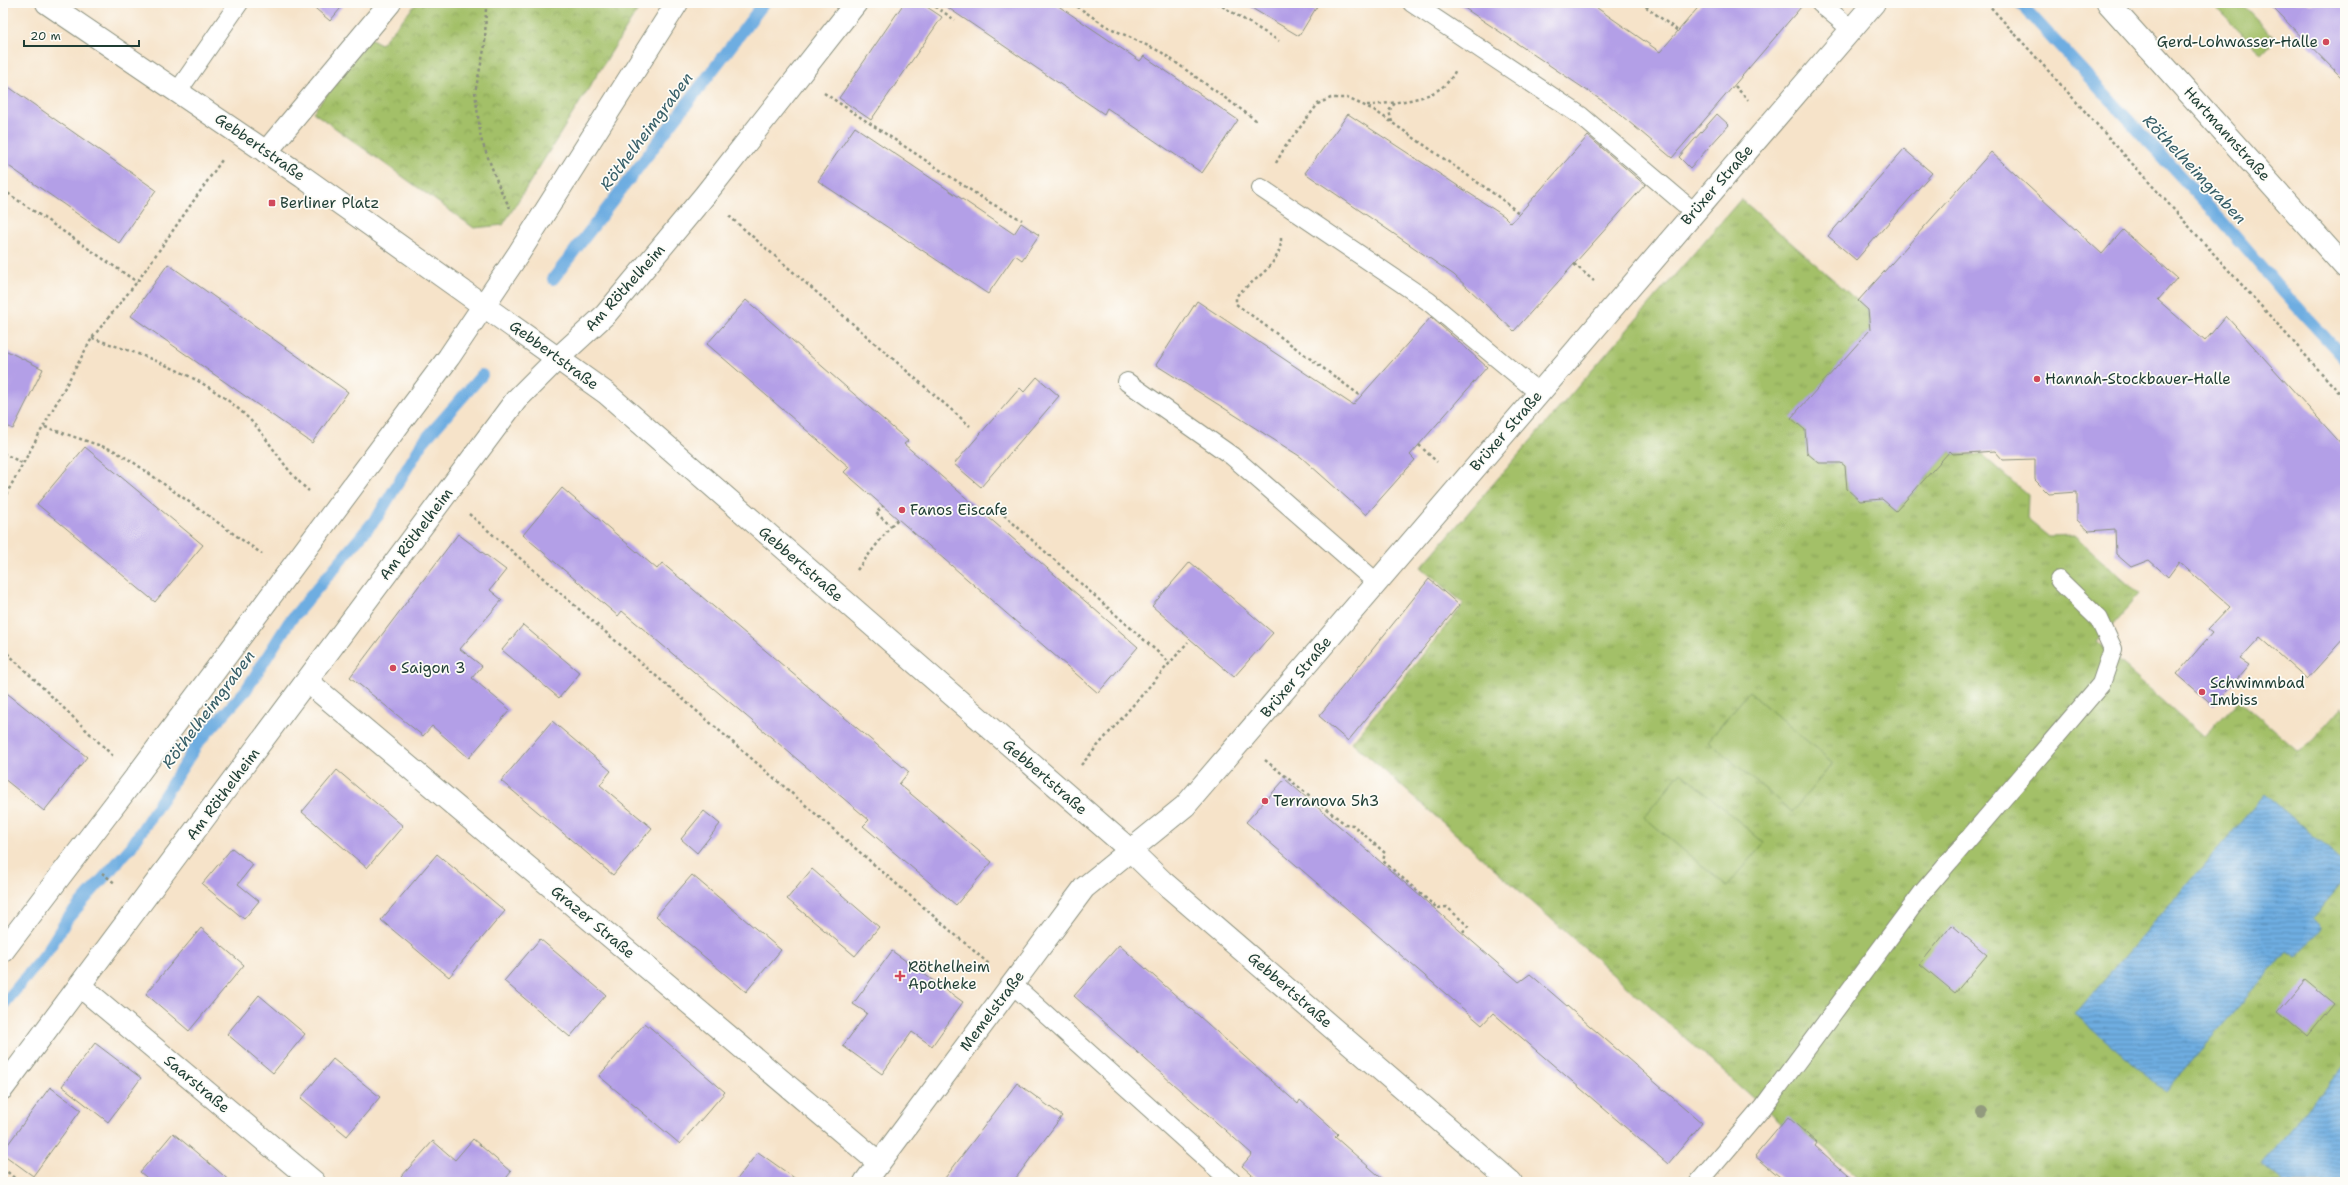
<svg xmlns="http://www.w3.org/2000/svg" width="2348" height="1185" viewBox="0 0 2348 1185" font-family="'Shantell Sans',sans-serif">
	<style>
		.grass { fill: url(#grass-tufts); stroke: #617e4e }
		.park { fill: url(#park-crowns); stroke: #617e4e }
		.pitch { fill: #a3c067; stroke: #617e4e }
		.water { fill: url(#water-rules); stroke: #46758a }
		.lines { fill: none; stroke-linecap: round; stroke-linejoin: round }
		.stream { stroke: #6eade1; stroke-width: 12 }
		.building { fill: #b39fe7 }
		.lane-casing { stroke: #8a907e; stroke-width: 20 }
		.street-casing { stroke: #8a907e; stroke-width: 24 }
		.secondary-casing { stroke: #8a907e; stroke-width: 24 }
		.path { stroke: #8a907e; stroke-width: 2.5; stroke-dasharray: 3 3; stroke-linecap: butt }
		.lane { stroke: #fff; stroke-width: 18 }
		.street { stroke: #fff; stroke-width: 22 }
		.secondary { stroke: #fff; stroke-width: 22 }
		.tree { fill: #929a7e }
		.poi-dot { fill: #d1495b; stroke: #fdfcf7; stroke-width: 1.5 }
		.labels { text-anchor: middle; stroke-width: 3.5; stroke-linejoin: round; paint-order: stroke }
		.poi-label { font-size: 15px; fill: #1f3d34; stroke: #fdfcf7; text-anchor: start }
		.street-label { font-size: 15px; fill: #1f3d34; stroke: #fdfcf7 }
		.water-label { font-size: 16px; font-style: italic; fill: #375f68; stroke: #fdfcf7 }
	</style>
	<defs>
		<pattern id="grass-tufts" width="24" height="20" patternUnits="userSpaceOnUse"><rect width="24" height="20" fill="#a3c067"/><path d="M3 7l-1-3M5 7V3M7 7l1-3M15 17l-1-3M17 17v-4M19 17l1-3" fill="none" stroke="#849d56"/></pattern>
		<pattern id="park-crowns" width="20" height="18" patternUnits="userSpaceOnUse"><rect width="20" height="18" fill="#a3c067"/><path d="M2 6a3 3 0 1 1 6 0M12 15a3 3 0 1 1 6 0" fill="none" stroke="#849d56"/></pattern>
		<pattern id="water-rules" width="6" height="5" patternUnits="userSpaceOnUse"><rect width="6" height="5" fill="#6eade1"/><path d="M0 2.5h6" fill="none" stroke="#5a8eb7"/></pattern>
	</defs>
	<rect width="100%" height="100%" fill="#fdfcf7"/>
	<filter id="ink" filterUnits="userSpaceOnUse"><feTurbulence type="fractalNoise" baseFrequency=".025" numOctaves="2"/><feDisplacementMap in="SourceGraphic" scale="8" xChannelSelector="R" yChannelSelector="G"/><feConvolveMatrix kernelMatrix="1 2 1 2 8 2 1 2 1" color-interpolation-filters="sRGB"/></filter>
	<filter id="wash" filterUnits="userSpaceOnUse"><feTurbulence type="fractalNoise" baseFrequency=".012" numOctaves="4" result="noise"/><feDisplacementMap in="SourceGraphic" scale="16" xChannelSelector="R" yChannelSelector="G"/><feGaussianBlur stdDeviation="0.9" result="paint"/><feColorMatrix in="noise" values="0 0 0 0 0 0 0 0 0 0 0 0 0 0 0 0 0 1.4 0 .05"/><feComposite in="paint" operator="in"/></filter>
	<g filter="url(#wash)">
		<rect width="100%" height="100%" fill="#f6e3c9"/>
		<!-- grass -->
		<path class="grass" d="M1741 199 1868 310 1870 330 1792 418 1805 430 1807 453 1819 463H1841L1845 466 1847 489 1860 500 1882 499 1896 511 1950 451 1953 454 1982 455 2028 495 2027 519 2049 537 2074 536 2139 594 2097 642 2204 737 2239 700 2298 751 2314 739 2342 707 2345 709V1182H1863L1788 1118 1782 1124 1352 742 1464 604 1421 567Z"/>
		<!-- park -->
		<path class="park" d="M417 3H642L503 225 474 228 313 112 370 38 381 44Z"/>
		<!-- pitch -->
		<path class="pitch" d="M2211 3H2241L2276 39 2262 54Z
			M1749 692 1833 763 1792 812 1708 741Z
			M1681 772 1764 843 1727 887 1644 817Z"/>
		<!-- water -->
		<path class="water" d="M2265 794 2345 863V880L2312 918 2322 928 2296 957 2287 951 2165 1091 2075 1014Z
			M2345 1066V1182H2284L2261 1163Z"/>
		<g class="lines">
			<!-- stream -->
			<path class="stream" d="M2020 3 2221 220 2284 293 2345 359
				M553 279 764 3
				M3 1005 46 953 68 918 131 847 198 743 246 690 289 622 378 516 423 442 482 375"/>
		</g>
		<g id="blocks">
			<!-- building -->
			<path class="building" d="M309 3H345L330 21Z
				M904 3H921L942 17 871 120 839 98Z
				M941 3H1054L1140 61 1144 56 1238 120 1202 173 1107 108 1104 114Z
				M1243 3H1319L1299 36Z
				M1457 3H1590L1660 52 1702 3H1796L1801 7 1672 158 1610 106Z
				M2268 3H2345V81Z
				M3 83 156 190 119 243 3 162Z
				M1348 114 1504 216 1511 223 1588 136 1645 185 1514 331 1454 275 1305 173Z
				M1717 114 1729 125 1690 168 1679 157Z
				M855 127 1014 234 1021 223 1039 235 1022 260 1015 255 988 294 818 181Z
				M1904 149 1932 173 1856 260 1828 236Z
				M1991 152 2102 254 2123 230 2177 278 2158 300 2205 341 2226 316 2345 448V637L2307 679 2260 637 2240 659 2249 665 2214 706 2177 674 2212 633 2208 630 2230 607 2179 562 2168 577 2149 560 2131 567 2116 554 2115 529 2089 531 2077 520V492L2049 494 2035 480V459L2003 460 1995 451 1953 454 1950 451 1896 511 1882 499 1860 501 1847 489 1845 466 1841 463H1819L1807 453 1805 430 1791 418 1870 330 1868 310 1858 301Z
				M168 264 348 392 312 443 131 316Z
				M746 300 908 441 904 444 1138 647 1098 693 844 472 849 467 707 344Z
				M1197 301 1353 405 1431 317 1487 367 1410 455 1415 460 1366 515 1301 457 1156 365Z
				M3 349 43 369 13 429 3 424Z
				M1037 377 1059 396 981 487 954 464 1020 388 1024 392Z
				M85 447 203 545 155 602 37 504Z
				M562 488 657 569 662 563 909 772 899 784 992 862 956 905 863 826 869 820 622 611 618 616 523 535Z
				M458 534 506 570 490 590 502 600 460 649 482 666 472 678 510 710 469 758 432 726 423 736 350 677Z
				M1190 562 1273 633 1234 677 1152 606Z
				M1429 579 1459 605 1348 741 1319 716Z
				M523 625 580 673 559 698 502 650Z
				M3 690 87 757 44 811 3 778Z
				M552 721 611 771 600 785 652 828 613 875 501 781Z
				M337 770 403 826 367 868 302 812Z
				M1285 779 1519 982 1530 974 1702 1123 1668 1164 1493 1013 1482 1025 1246 822Z
				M704 811 720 824 697 853 681 839Z
				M232 848 253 865 238 884 259 901 244 919 202 884Z
				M437 854 505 911 449 977 381 920Z
				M812 869 879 927 855 956 787 899Z
				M692 875 781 950 746 992 656 916Z
				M1952 925 1987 955 1955 993 1920 964Z
				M201 928 244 965 189 1031 146 994Z
				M540 939 606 995 570 1037 504 981Z
				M1119 945 1298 1104 1300 1100 1338 1134 1335 1137 1386 1182H1260L1242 1166 1252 1154 1074 996Z
				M892 951 963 1002 932 1046 912 1032 882 1074 843 1046 867 1013 853 1004Z
				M2305 980 2334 1004 2307 1037 2278 1012Z
				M259 995 305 1034 273 1073 227 1034Z
				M645 1023 725 1092 680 1144 599 1076Z
				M95 1043 141 1078 108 1122 62 1086Z
				M333 1059 380 1097 347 1136 301 1098Z
				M1017 1083 1062 1116 1013 1182H942Z
				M50 1087 81 1110 33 1176 3 1154V1151Z
				M1788 1117 1817 1143 1815 1146 1856 1182H1786L1755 1156Z
				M173 1133 209 1163 231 1182H152L140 1172Z
				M473 1139 511 1172 503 1182H407L401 1177 433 1141 455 1160Z
				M758 1152 800 1182H735Z"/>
		</g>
	</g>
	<g filter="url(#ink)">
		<use href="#blocks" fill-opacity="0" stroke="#8a907e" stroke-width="1"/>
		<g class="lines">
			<defs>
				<path id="lane" d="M1412 3 1581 116 1694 212
					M1820 3 1851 29
					M178 91 239 3
					M1261 188 1428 301 1539 393
					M1127 382 1232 456 1376 582
					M1012 984 1232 1182
					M1699 1182 1763 1107 1923 892 2101 684 2113 649 2099 619 2059 580"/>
				<path id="street" d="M266 152 390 3
					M307 681 879 1163
					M3 951 135 778 449 357 519 253 677 3
					M80 986 314 1182
					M3 1088 516 400 559 357 606 314 705 195 856 3
					M865 1182 1084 888 1185 806 1874 3"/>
				<path id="secondary" d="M47 3 303 177 606 393 1130 850 1162 881 1511 1182
					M2108 3 2345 267"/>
			</defs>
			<!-- lane casing -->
			<use href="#lane" class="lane-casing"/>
			<!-- street casing -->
			<use href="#street" class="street-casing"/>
			<!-- secondary casing -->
			<use href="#secondary" class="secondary-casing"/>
			<!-- path -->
			<path class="path" d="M486 3 485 45 475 92 481 139 500 189 510 208
				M930 3 955 20
				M1072 3 1106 26 1161 52 1257 121
				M1217 3 1279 41
				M1641 3 1678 31
				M1987 3 2345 399
				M1735 86 1748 100
				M824 93 987 201 1022 220
				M1367 105H1373C1402 101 1443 101 1456 69
				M1392 122 1389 111 1395 103
				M1276 163 1285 147 1318 104 1331 98H1347L1374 110 1500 198 1520 214
				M3 190 137 282
				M729 216 970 426
				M1281 238C1282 263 1255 279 1239 293L1236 297V304L1361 396
				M1574 264 1594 281
				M92 338C149 357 211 378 253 423 273 445 286 472 309 491
				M45 427 113 450 133 462 262 554
				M1419 445 1437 462
				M3 453 24 464
				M3 500 92 338 137 282 222 160
				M469 514 989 964
				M1004 515 1170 663
				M891 526 898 519
				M857 570 891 526 876 513 883 506
				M3 649 113 756
				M1265 760 1345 824 1353 825 1385 853 1383 861 1437 908 1447 907 1468 926 1462 933
				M1081 765 1188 642
				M102 873 116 884
				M3 1168 19 1182"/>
			<!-- lane -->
			<use href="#lane" class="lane"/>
			<!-- street -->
			<use href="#street" class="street"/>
			<!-- secondary -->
			<use href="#secondary" class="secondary"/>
		</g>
		<!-- trees -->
		<circle class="tree" cx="1982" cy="1112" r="6"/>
	</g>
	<!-- markers -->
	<g class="poi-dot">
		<circle cx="2326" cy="42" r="4"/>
		<rect x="268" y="199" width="8" height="8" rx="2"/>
		<circle cx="2037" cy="379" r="4"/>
		<circle cx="902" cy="510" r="4"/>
		<circle cx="393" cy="668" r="4"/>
		<circle cx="2202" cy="692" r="4"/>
		<circle cx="1265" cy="801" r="4"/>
		<path d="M898 970h4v4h4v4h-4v4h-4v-4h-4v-4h4z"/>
	</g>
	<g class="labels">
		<!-- poi labels -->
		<g class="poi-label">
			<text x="2318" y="47" text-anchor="end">Gerd-Lohwasser-Halle</text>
			<text x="280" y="208">Berliner Platz</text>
			<text x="2045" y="384">Hannah-Stockbauer-Halle</text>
			<text x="910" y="515">Fanos Eiscafe</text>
			<text x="401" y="673">Saigon 3</text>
			<text x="2210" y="688">Schwimmbad<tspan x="2210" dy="17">Imbiss</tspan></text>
			<text x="1273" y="806">Terranova 5h3</text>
			<text x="908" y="972">Röthelheim<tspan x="908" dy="17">Apotheke</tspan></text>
		</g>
		<!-- street labels -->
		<g class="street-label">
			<text transform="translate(2227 134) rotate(48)" y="5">Hartmannstraße</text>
			<text transform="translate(260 147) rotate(35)" y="5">Gebbertstraße</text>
			<text transform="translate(1717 185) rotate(-49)" y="5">Brüxer Straße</text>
			<text transform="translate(625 288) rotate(-48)" y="5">Am Röthelheim</text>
			<text transform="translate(554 355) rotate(36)" y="5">Gebbertstraße</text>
			<text transform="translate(1506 431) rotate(-49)" y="5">Brüxer Straße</text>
			<text transform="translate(416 534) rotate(-53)" y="5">Am Röthelheim</text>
			<text transform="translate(801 564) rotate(41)" y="5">Gebbertstraße</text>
			<text transform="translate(1296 677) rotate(-50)" y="5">Brüxer Straße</text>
			<text transform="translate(1045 777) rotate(41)" y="5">Gebbertstraße</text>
			<text transform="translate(223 794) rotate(-53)" y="5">Am Röthelheim</text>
			<text transform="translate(593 922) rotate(40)" y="5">Grazer Straße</text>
			<text transform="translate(1290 990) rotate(41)" y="5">Gebbertstraße</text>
			<text transform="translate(992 1011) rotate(-53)" y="5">Memelstraße</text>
			<text transform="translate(197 1084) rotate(40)" y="5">Saarstraße</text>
		</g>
		<!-- water labels -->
		<g class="water-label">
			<text transform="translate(646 131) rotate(-53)" y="6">Röthelheimgraben</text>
			<text transform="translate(2195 169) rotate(47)" y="6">Röthelheimgraben</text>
			<text transform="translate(208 709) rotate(-53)" y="6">Röthelheimgraben</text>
		</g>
	</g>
	<!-- margin -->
	<rect width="2348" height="1185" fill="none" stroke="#fdfcf7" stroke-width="16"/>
	<!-- scale -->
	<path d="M24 40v6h115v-6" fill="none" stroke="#1f3d34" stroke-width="2"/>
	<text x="30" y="40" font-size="12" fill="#1f3d34" stroke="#fdfcf7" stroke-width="3" paint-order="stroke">20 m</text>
</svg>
